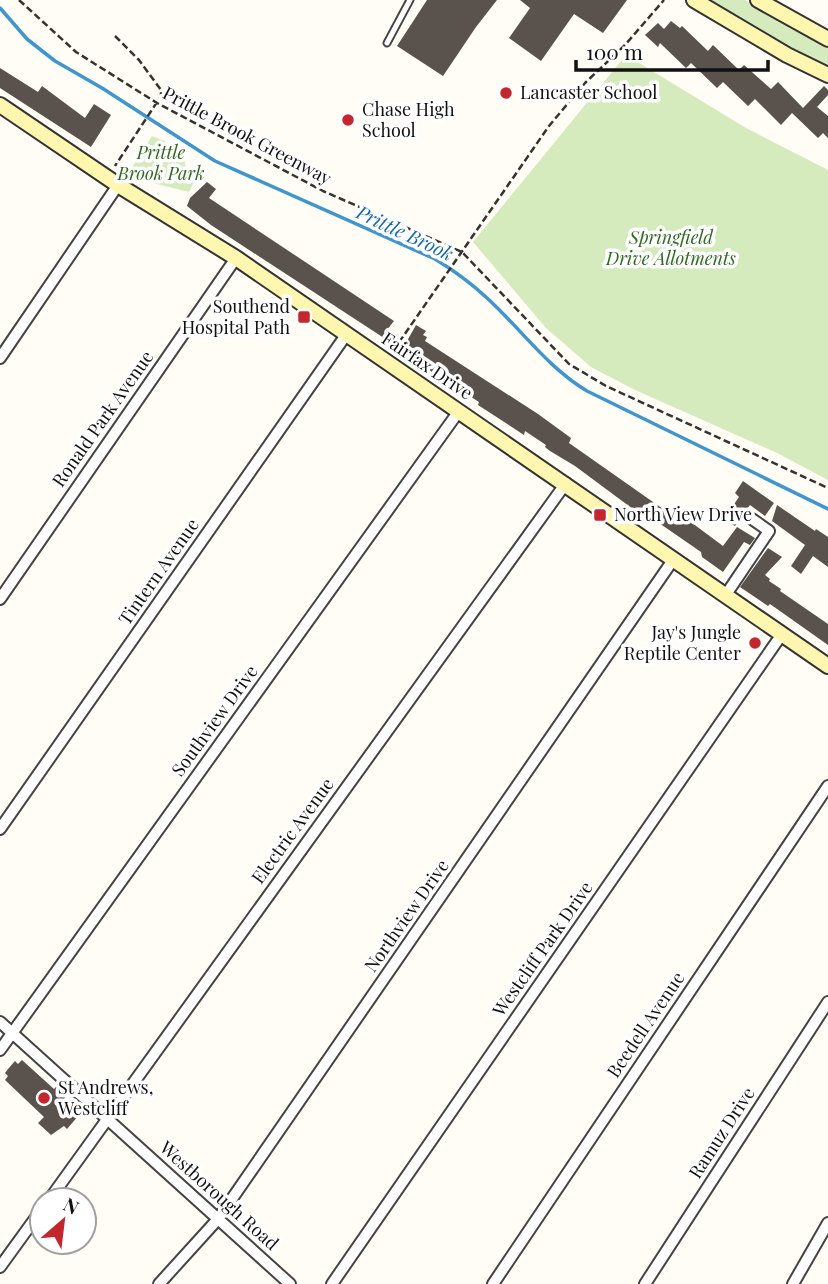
<svg xmlns="http://www.w3.org/2000/svg" width="828" height="1284" viewBox="0 0 828 1284" font-family="'Playfair Display',serif">
	<style>
		.green { fill: #d5ebbd }
		.lines { fill: none; stroke-linecap: round; stroke-linejoin: round }
		.stream { stroke: #3f96cf; stroke-width: 3.5 }
		.building { fill: #5a524d }
		.lane-casing { stroke: #444; stroke-width: 9 }
		.street-casing { stroke: #444; stroke-width: 14 }
		.secondary-casing { stroke: #333; stroke-width: 18 }
		.path { stroke: #333; stroke-width: 2.5; stroke-dasharray: 7 3.5; stroke-linecap: butt }
		.lane { stroke: #fff; stroke-width: 5 }
		.street { stroke: #fff; stroke-width: 10 }
		.secondary { stroke: #fff6b0; stroke-width: 14 }
		.poi-dot { fill: #c4262e; stroke: #fff; stroke-width: 2.5 }
		.labels { text-anchor: middle; stroke-width: 7; stroke-linejoin: round; paint-order: stroke }
		.poi-label { font-size: 18px; fill: #111; stroke: #fff; text-anchor: start }
		.street-label { font-size: 18px; fill: #111; stroke: #fff }
		.park-label { font-size: 18px; font-style: italic; fill: #2f6b1f; stroke: #fff }
		.water-label { font-size: 19px; font-style: italic; fill: #1768a6; stroke: #fff }
	</style>
	<rect width="100%" height="100%" fill="#fffdf5"/>
	<!-- green -->
	<path class="green" d="M706 0H745L828 48V68L731 16Z
		M626 55 746 128 828 170V480L777 453 635 390 591 367 546 328 473 242Z
		M152 136 184 149 185 165 196 178 189 192 149 182 131 169Z"/>
	<g class="lines">
		<!-- stream -->
		<path class="stream" d="M0 8 27 39 55 61 102 88 215 161 435 259C453 270 471 283 487 298 521 329 547 367 587 391L828 509"/>
	</g>
	<!-- building -->
	<path class="building" d="M427 0H497L476 27 443 76 397 46Z
		M520 0H627L603 33 574 14 541 61 509 38 530 8Z
		M671 21 680 28 682 26 708 51 713 45 739 70 744 65 771 89 778 82 803 108 824 86 828 90V95L817 107 828 116V138L823 133 818 138 792 113 781 125 755 99 748 106 723 82 717 88 691 63 686 68 660 43 658 47 645 35 658 23 664 29Z
		M0 68 38 92 42 86 85 118 94 104 111 115 91 147 0 88Z
		M207 182 216 189 209 198 394 321 386 331 384 338 211 225 187 206 190 198Z
		M416 325 426 331 423 335 427 337 425 341 538 414 571 438 569 443 673 516 676 511 723 546 737 527 755 538 750 545 744 542 723 572 702 557 701 552 659 523 637 512 575 466 550 451 545 447 546 445 525 431 524 435 478 405 479 402 407 356 409 352 403 348Z
		M743 481 774 503 765 516 750 505 735 526 724 519 739 497 735 493Z
		M777 505 815 531 816 529 828 537V567L813 556 801 574 791 566 805 545 772 521Z
		M768 548 782 557 765 575 770 579 769 581 781 589 780 591 828 624V645L770 604 768 606 740 587Z
		M22 1060 54 1089 56 1087 66 1096 63 1100 79 1115 67 1129 64 1126 51 1135 38 1123 44 1117 5 1080 8 1076 5 1073 8 1069 15 1061 18 1064Z"/>
	<g class="lines">
		<defs>
			<path id="lane" d="M387 43 410 0"/>
			<path id="street" d="M0 358 118 185
				M725 596 769 531 752 519
				M0 599 236 258
				M0 829 346 335
				M0 1022 290 1284
				M0 1050 459 411
				M49 1200 566 483
				M0 1267 42 1209
				M159 1284 218 1219 673 560
				M332 1284 782 634
				M493 1284 828 786
				M645 1284 828 1002
				M793 1284 828 1223"/>
			<path id="secondary" d="M694 0 787 55 828 75
				M758 0 828 39
				M0 105 118 185 236 258 828 666"/>
		</defs>
		<!-- lane casing -->
		<use href="#lane" class="lane-casing"/>
		<!-- street casing -->
		<use href="#street" class="street-casing"/>
		<!-- secondary casing -->
		<use href="#secondary" class="secondary-casing"/>
		<!-- path -->
		<path class="path" d="M19 0 76 52 157 103 323 191 462 252 569 364 606 386 828 488
			M115 36 139 60 161 90V96L115 166
			M393 351 549 126 585 83 625 45 664 0"/>
		<!-- lane -->
		<use href="#lane" class="lane"/>
		<!-- street -->
		<use href="#street" class="street"/>
		<!-- secondary -->
		<use href="#secondary" class="secondary"/>
	</g>
	<!-- markers -->
	<g class="poi-dot">
		<circle cx="506" cy="93" r="7"/>
		<circle cx="348" cy="120" r="7"/>
		<rect x="297" y="310" width="14" height="14" rx="3.5"/>
		<rect x="593" y="508" width="14" height="14" rx="3.5"/>
		<circle cx="755" cy="643" r="7"/>
		<circle cx="44" cy="1098" r="7"/>
	</g>
	<g class="labels">
		<!-- poi labels -->
		<g class="poi-label">
			<text x="520" y="99">Lancaster School</text>
			<text x="362" y="116">Chase High<tspan x="362" dy="21">School</tspan></text>
			<text x="290" y="313" text-anchor="end">Southend<tspan x="290" dy="21">Hospital Path</tspan></text>
			<text x="614" y="521">North View Drive</text>
			<text x="741" y="639" text-anchor="end">Jay's Jungle<tspan x="741" dy="21">Reptile Center</tspan></text>
			<text x="58" y="1094">St Andrews,<tspan x="58" dy="21">Westcliff</tspan></text>
		</g>
		<!-- street labels -->
		<g class="street-label">
			<text transform="translate(247 136) rotate(28)" y="6">Prittle Brook Greenway</text>
			<text transform="translate(427 366) rotate(34)" y="6">Fairfax Drive</text>
			<text transform="translate(103 419) rotate(-55)" y="6">Ronald Park Avenue</text>
			<text transform="translate(159 572) rotate(-55)" y="6">Tintern Avenue</text>
			<text transform="translate(215 721) rotate(-54)" y="6">Southview Drive</text>
			<text transform="translate(293 831) rotate(-54)" y="6">Electric Avenue</text>
			<text transform="translate(407 916) rotate(-55)" y="6">Northview Drive</text>
			<text transform="translate(543 949) rotate(-55)" y="6">Westcliff Park Drive</text>
			<text transform="translate(646 1025) rotate(-56)" y="6">Beedell Avenue</text>
			<text transform="translate(722 1133) rotate(-57)" y="6">Ramuz Drive</text>
			<text transform="translate(219 1196) rotate(42)" y="6">Westborough Road</text>
		</g>
		<!-- park labels -->
		<g class="park-label">
			<text x="161" y="159">Prittle<tspan x="161" dy="21">Brook Park</tspan></text>
			<text x="671" y="244">Springfield<tspan x="671" dy="21">Drive Allotments</tspan></text>
		</g>
		<!-- water labels -->
		<g class="water-label">
			<text transform="translate(405 233) rotate(25)" y="7">Prittle Brook</text>
		</g>
	</g>
	<!-- north arrow -->
	<g transform="translate(63 1221) rotate(28)"><circle r="33" fill="#ffffff" stroke="#a0a0a0" stroke-width="2"/>
	<path d="M0-5L12 26L0 18L-12 26Z" fill="#c4262e"/>
	<text y="-10" font-size="19" font-weight="bold" text-anchor="middle" fill="#111111">N</text>
	</g>
	<!-- scale -->
	<path d="M576 60v10h192v-10" fill="none" stroke="#111111" stroke-width="3.5"/>
	<text x="586" y="60" font-size="21" fill="#111111" stroke="#ffffff" stroke-width="5" paint-order="stroke">100 m</text>
</svg>
